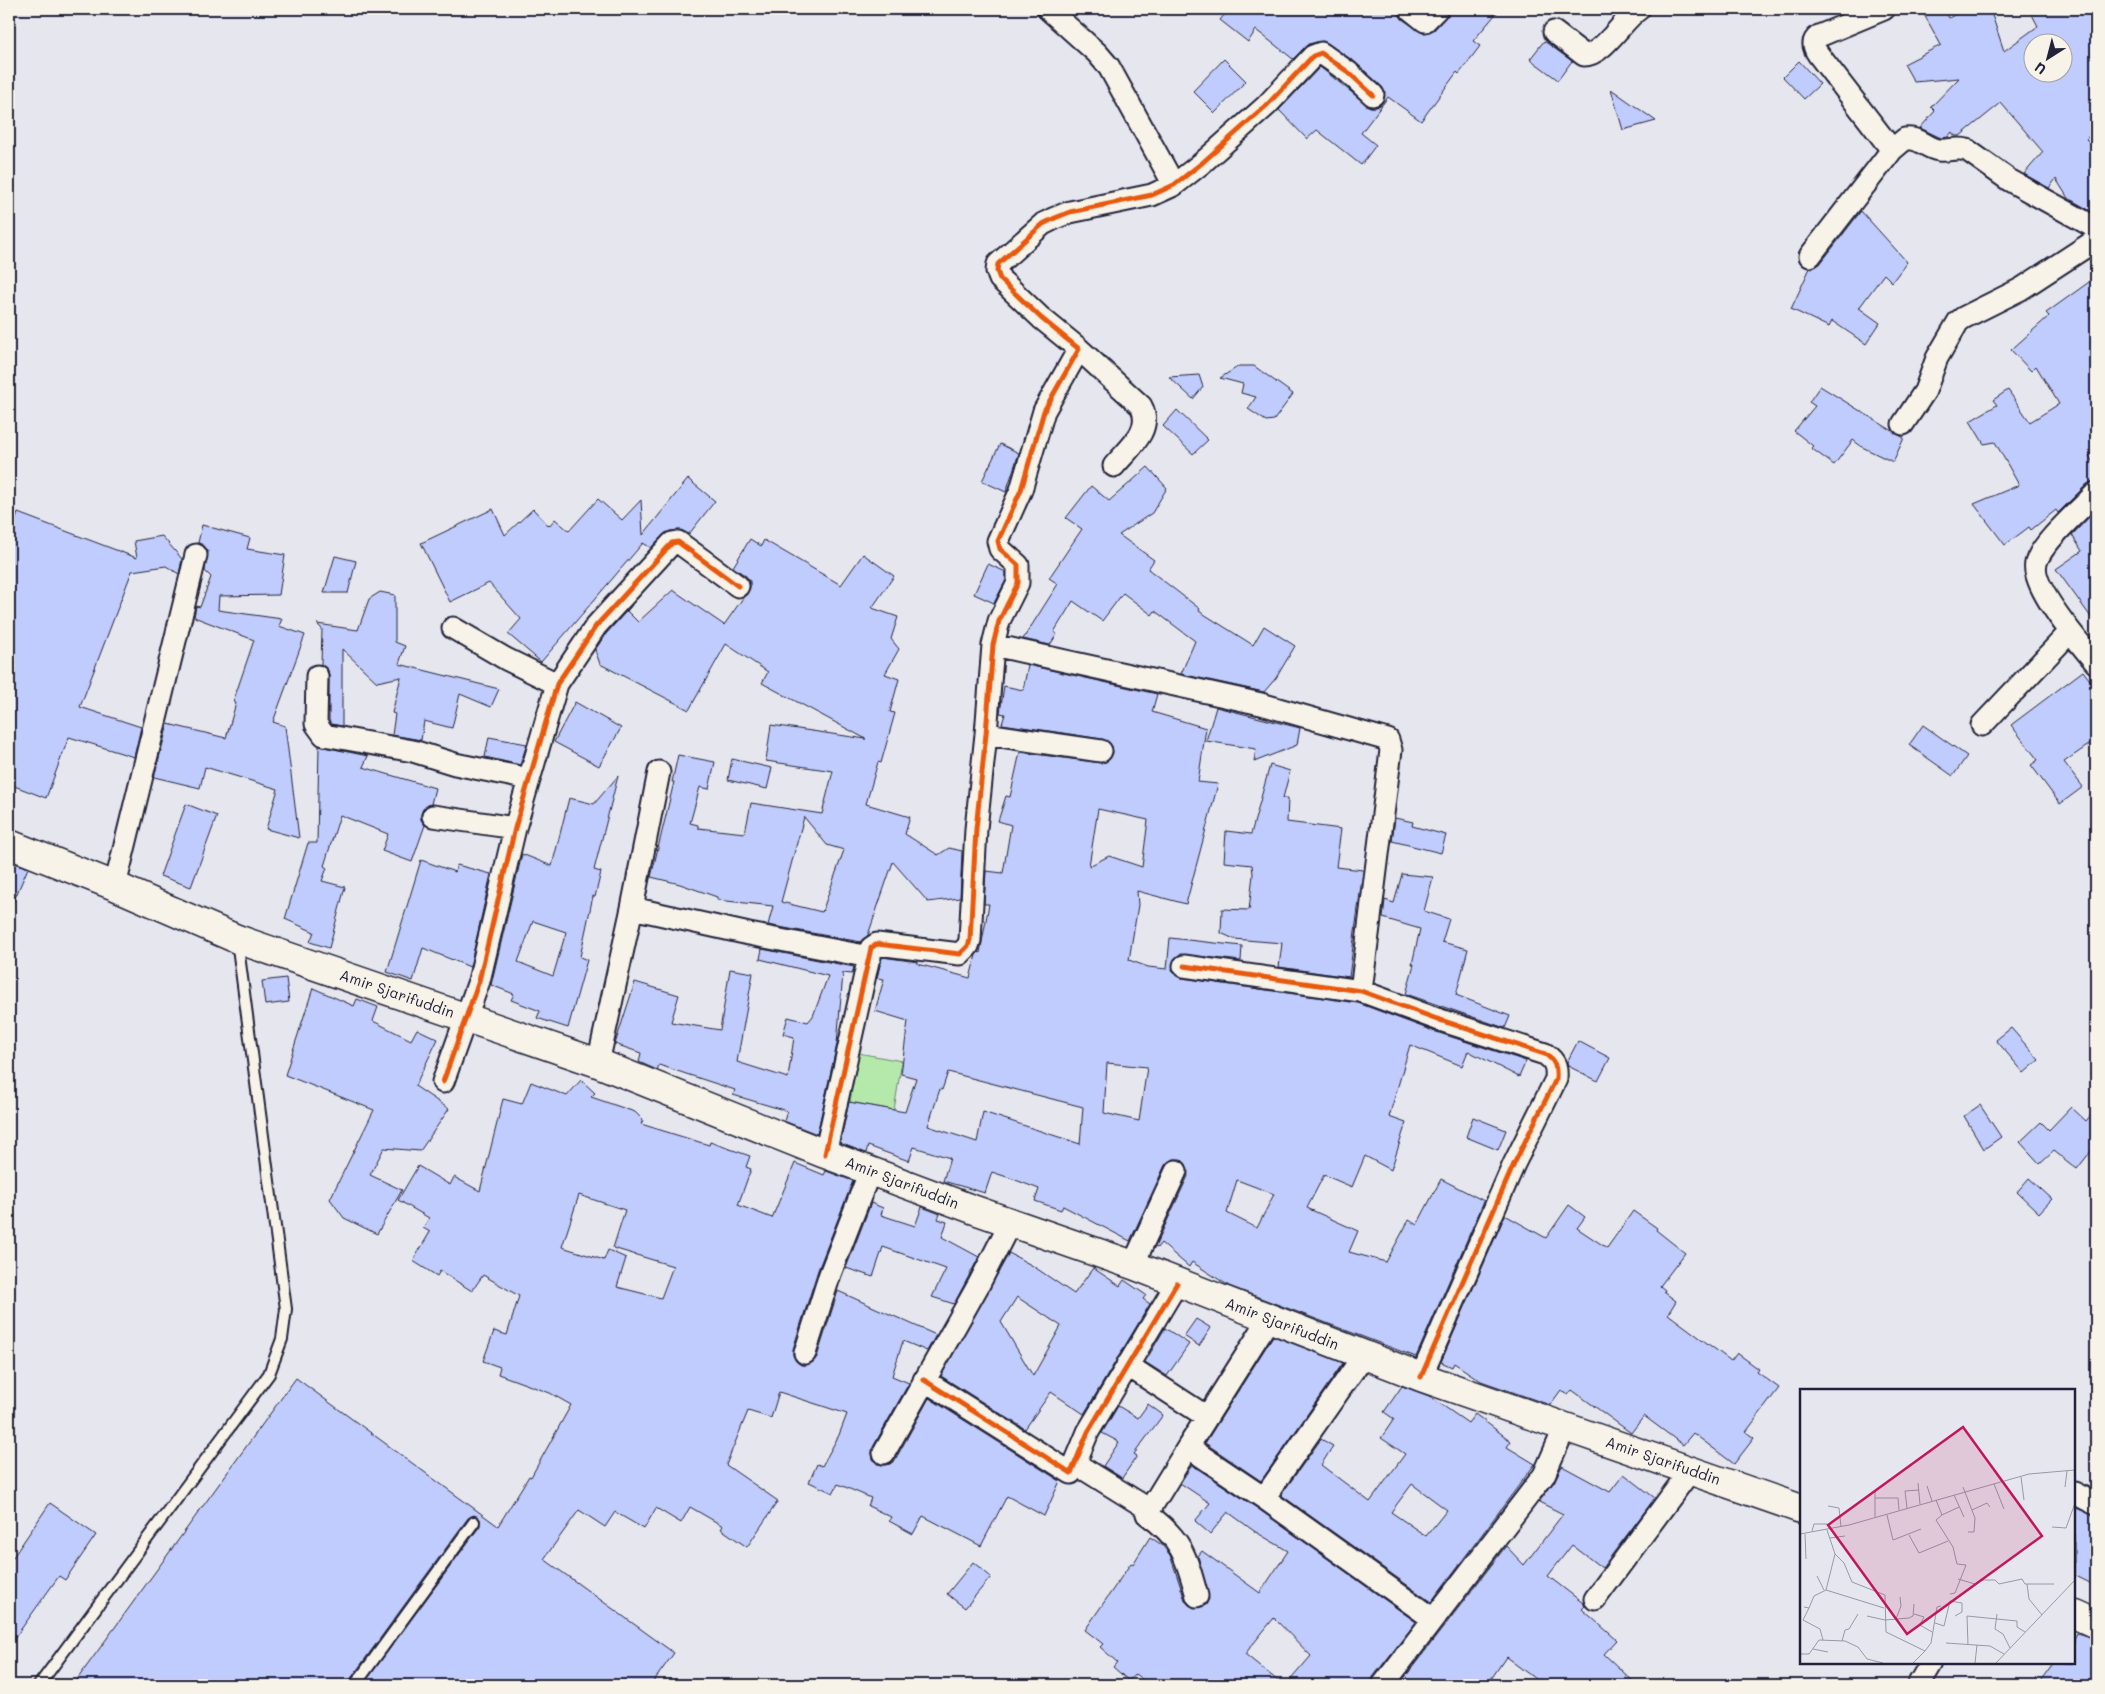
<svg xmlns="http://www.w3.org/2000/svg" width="2105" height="1694" viewBox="0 0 2105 1694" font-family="Mali,sans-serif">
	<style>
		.green { fill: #b5e9ab; stroke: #6c8673 }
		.building { fill: #bfccfd; stroke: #22223b; fill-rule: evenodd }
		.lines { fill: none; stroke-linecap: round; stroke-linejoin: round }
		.lane-casing { stroke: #22223b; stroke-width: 14 }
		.street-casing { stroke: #22223b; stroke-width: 25 }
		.secondary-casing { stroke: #22223b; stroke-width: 31 }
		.lane { stroke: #f7f3e8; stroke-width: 10 }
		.street { stroke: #f7f3e8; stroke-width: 21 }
		.secondary { stroke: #f7f3e8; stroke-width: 28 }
		.cycleway-casing { stroke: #f7f3e8; stroke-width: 8 }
		.cycleway { stroke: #e8590c; stroke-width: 5 }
		.labels { text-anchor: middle; stroke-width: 4; stroke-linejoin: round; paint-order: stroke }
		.street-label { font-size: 15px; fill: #22223b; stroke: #f7f3e8 }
		.inset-road { fill: none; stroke: #9898a6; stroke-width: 1 }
		.view { fill: #c2185b; fill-opacity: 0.15; stroke: #c2185b; stroke-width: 2.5 }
		.inset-edge { fill: none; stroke: #22223b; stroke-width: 2.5 }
	</style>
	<rect width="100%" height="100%" fill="#e6e7ee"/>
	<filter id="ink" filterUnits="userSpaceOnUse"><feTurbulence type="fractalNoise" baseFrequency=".02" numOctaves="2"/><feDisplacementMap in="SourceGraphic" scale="10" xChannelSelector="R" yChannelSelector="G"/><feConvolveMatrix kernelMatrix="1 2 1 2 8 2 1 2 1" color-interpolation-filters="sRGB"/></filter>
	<g filter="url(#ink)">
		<!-- green -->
		<path class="green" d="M858 1053 902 1061 894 1110 850 1102Z"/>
		<!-- building -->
		<path class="building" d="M1229 9H1329L1336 15 1341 9H1398L1402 19 1423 33 1434 30 1446 17 1449 9H1500L1473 41 1480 46 1459 74 1457 72 1421 121 1388 97 1361 133 1376 145 1361 165 1317 130 1307 139 1279 110 1320 67 1370 107H1377L1382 103 1385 92 1381 86 1355 62 1323 41 1308 44 1293 59 1256 30 1248 42 1220 20Z
			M1921 9H1944L1949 18 1964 9H1990L2004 51 2038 26 2029 9H2096V130L2086 139 2096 148V214L2068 198 2056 179 2049 188 2024 174 2043 152 2001 103 1960 136H1955L1952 132 1948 137 1941 138 1920 128 1935 111 1931 107 1959 78 1914 82 1904 64 1941 45ZM2032 42H2062V72H2032Z
			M1544 41 1572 61 1558 80 1530 59Z
			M1224 59 1246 81 1215 113 1193 91Z
			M1799 61 1820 84 1804 99 1783 77Z
			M1611 89 1656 121 1623 130Z
			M1861 211 1907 262 1892 282 1884 274 1859 308 1880 323 1866 344 1832 321 1829 327 1791 309 1810 268 1820 264Z
			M2096 277V450L2089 456 2096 467V481L2087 484 2058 513 2056 510 2031 530 2029 527 2005 545 1974 504 2019 485 1995 442 1984 444 1970 421 1997 405 1993 400 2008 390 2030 422 2059 404 2036 366 2031 371 2011 350 2049 316 2046 313Z
			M1239 366H1254L1293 394 1274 420 1266 421 1248 409 1256 397 1241 393 1243 384 1220 378Z
			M1199 375 1203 387 1193 399 1169 377Z
			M1820 386 1904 438 1893 462 1862 447 1853 440 1834 465 1811 448 1813 446 1794 431 1815 406 1809 402Z
			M1177 410 1208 440 1193 454 1163 426Z
			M1000 444 1019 453 1006 492 982 481Z
			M1148 467 1167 488 1152 513 1119 535 1154 560 1148 569 1200 609 1199 611 1253 645 1264 626 1295 646 1276 678 1264 692 1181 674 1195 641 1155 611 1152 615 1123 593 1102 621 1073 601 1054 632 1057 634 1050 645 1023 639 1058 584 1049 578 1082 529 1066 518 1091 486 1109 501Z
			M688 479 715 501 689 534 681 530 670 531 663 535 651 548 643 543 541 662 508 634 521 619 489 583 450 602 421 543 493 509 505 535 533 509 549 526 555 519 569 531 598 499 622 520 641 500 643 535Z
			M2096 510V624L2056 569 2082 551 2072 535Z
			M18 513 137 558 134 541 162 536 182 559 179 574 166 566 132 571 80 707 141 727 134 757 69 737 46 798 9 784V539Z
			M202 525 250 538 247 549 285 555 279 595 219 596 218 610 282 619 279 626 305 635 273 722 285 726 299 838 266 829 278 789 205 767 200 788 154 777 168 724 226 738 236 703 233 702 254 640 194 617 196 606 200 607 211 577 205 571 208 551 204 546 198 543Z
			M750 539 761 546 764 540 841 585 863 554 894 576 872 608 898 617 891 639 899 649 885 674 899 679 890 712 895 713 881 763 878 762 866 804 910 817 905 834 938 855 949 848 962 851 960 898 928 902 893 862 868 935 861 942 768 925 773 906 717 900V897L680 884 651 877 674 782H672L678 755 715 762 709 789 700 787 690 823 698 825V828L745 833 751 803 822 814 833 771 766 761 771 725 866 739 762 683 768 672 726 644 689 710 600 664 595 650 606 634 632 605 627 611 638 622 673 590 724 625 750 588V581L746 576 733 567ZM804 817 827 845 844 850 822 912 781 902Z
			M335 556 356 561 348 593H324Z
			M988 564 1006 572V580L994 603 974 594Z
			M380 592 395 595V642L405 646 399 664 499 689 491 707 460 694 452 728 424 721 421 740 392 735 395 714 392 713 401 677 377 682 342 649V726L331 724 329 720V676L328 670 321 664 322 629 317 624 358 630 369 599Z
			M1028 665 1157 694 1152 712 1206 728 1198 782 1218 784 1186 904 1137 891 1138 905 1129 960 1148 967 1167 969 1170 938 1242 946 1241 961 1180 954 1174 959 1172 970 1176 976 1182 978 1358 1003 1433 1031 1526 1061 1519 1077 1468 1051 1462 1066 1410 1045 1389 1117 1406 1123 1391 1170 1365 1156 1352 1187 1324 1175 1307 1208 1358 1231 1349 1252 1386 1262 1409 1220 1417 1225 1441 1179 1484 1201 1416 1357 1229 1286 1192 1262 1189 1267 1161 1243 1157 1248 1155 1247 1188 1176 1186 1164 1181 1159H1174L1165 1165 1130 1241 1063 1206 1061 1210 1035 1201 1039 1189 1013 1179 992 1172 985 1193 943 1181 950 1158 914 1147 909 1161 868 1146 866 1153 840 1143 849 1102 905 1112 916 1078 901 1074 908 1021 875 1011 884 979 877 978 882 957 918 962V964L970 978 976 955 978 952 980 953 989 904H984L986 871 1003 873 1011 825 998 821 1006 796 1010 797 1020 752 1100 763 1106 762 1113 753 1112 746 1103 739 1002 724 1005 714 1000 713 1004 686 1023 690ZM1098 809 1148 820 1142 867 1109 856 1089 866ZM1107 1063 1147 1067 1139 1121 1104 1113ZM948 1072 1083 1107 1080 1144 983 1112 977 1142 928 1126 940 1089 942 1090ZM1237 1180 1274 1194 1257 1228 1227 1213Z
			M2083 671 2096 688V740L2064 762 2083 787 2060 804 2031 765 2038 760 2011 725Z
			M575 702 621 728 599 766 554 742Z
			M1216 707 1300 728 1297 745 1254 762 1256 749 1206 741Z
			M1923 725 1967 756 1953 776 1909 745Z
			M489 737 527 744 520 765 485 757Z
			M319 746 368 756 363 767 435 788 431 804 424 808 421 814V820L425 825 412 862 382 851 388 834 340 815 324 866 327 868 322 881 345 887 329 948 310 942 314 932 285 919 308 843H317Z
			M732 759 772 768 767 789 728 780Z
			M1270 765 1290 771 1283 798H1288L1287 822 1341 829 1336 867 1363 870 1349 977 1279 967 1282 943 1234 939 1221 933 1222 909 1249 910 1253 874 1252 865 1224 862 1226 831 1251 834Z
			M618 776 594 870 601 872 595 897 593 896 580 957 587 960 568 1028 537 1018 540 1011 511 1000 514 994 491 985 522 854 552 866 569 798 594 804ZM533 921 566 932 553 976 518 962Z
			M186 804 217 816 191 887 160 876Z
			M1395 818 1413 822 1412 826 1446 835 1441 853 1392 841Z
			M421 860 455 872 457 865 491 874 470 967 423 948 413 981 387 972Z
			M9 861 28 868 9 912Z
			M1402 874 1433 877 1424 911 1449 919 1442 942 1468 949 1456 995 1510 1016 1505 1028 1406 994 1414 964H1412L1420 929 1383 918 1385 900 1394 903Z
			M762 949 854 967 852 974 843 973 837 1044 817 1134 784 1121 787 1111 733 1095 735 1090 659 1065 657 1070 639 1062 641 1053 615 1044 635 982 679 995 671 1022 720 1030 730 969 753 973 737 1062 788 1078 794 1037 783 1034 788 1017 808 1022 813 1016 828 976 760 959Z
			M286 978 289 1002 265 1005 262 981Z
			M313 988 354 1006 357 999 378 1007 373 1021 411 1040 417 1029 438 1039 415 1086 449 1109 420 1151 384 1148 370 1175 402 1190 377 1234 344 1218 330 1199 374 1110 285 1075Z
			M2011 1028 2039 1060 2024 1073 1996 1040Z
			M1578 1041 1610 1058 1598 1081 1568 1066 1567 1062Z
			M581 1080 595 1093 591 1097 635 1112 643 1120 641 1124 709 1145 710 1142 750 1156 746 1167 751 1169 738 1205 772 1218 795 1163 824 1175 826 1171 853 1181 818 1270 793 1349V1355L796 1361 801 1365H807L813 1362 817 1357 838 1291 936 1335 927 1351 903 1341 892 1376 909 1383 873 1447 872 1453 873 1459 877 1464 884 1465 890 1464 895 1460 929 1398 1060 1481 1044 1516 1007 1496 981 1546 923 1516 913 1534 889 1521 891 1517 868 1506 871 1498 838 1484 833 1493 809 1482 817 1464 822 1466 839 1435 847 1414 779 1392 771 1418 748 1411 726 1465 778 1501 747 1547 721 1529 723 1526 690 1507 681 1523 656 1508 644 1529 615 1512 605 1527 579 1510 544 1559 674 1653 651 1685H363L480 1526V1519L474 1515 468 1518 349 1681 348 1685H73L296 1378 498 1526 529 1476 531 1477 571 1405 550 1393 498 1374 500 1367 483 1361 494 1331 507 1335 519 1296 483 1275 472 1291 440 1271 437 1276 413 1261 430 1232 423 1228 429 1218 398 1200 418 1166 450 1185 454 1177 480 1191 503 1099 522 1104 531 1082 567 1096ZM579 1195 625 1210 613 1248 673 1266 661 1298 617 1287 626 1258 608 1250 604 1260 562 1247Z
			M1980 1105 2001 1137 1984 1149 1964 1116Z
			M2071 1107 2086 1121 2096 1109V1145L2077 1169 2054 1151 2040 1164 2020 1142 2041 1122 2049 1130Z
			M1473 1117 1506 1130 1498 1150 1466 1137Z
			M2029 1178 2052 1199 2039 1213 2017 1192Z
			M871 1203 883 1208 881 1215 915 1226 922 1207 940 1214 938 1219 947 1222 942 1237 979 1257 954 1304 932 1297 946 1269 883 1247 873 1277 846 1268Z
			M1569 1205 1585 1217 1577 1228 1607 1248 1633 1211 1657 1228 1656 1230 1685 1253 1660 1286 1665 1290 1664 1292 1676 1301 1668 1314 1731 1361 1737 1353 1759 1369 1757 1372 1779 1388 1746 1432 1754 1438 1734 1464 1693 1433 1683 1445 1644 1416 1631 1433 1572 1390 1568 1395 1561 1390 1550 1405 1481 1381 1454 1363 1452 1367 1441 1362 1505 1215 1546 1238Z
			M1009 1253 1033 1266 1074 1294 1093 1268 1120 1286 1124 1280 1146 1295 1143 1299 1150 1304 1084 1414 1051 1392 1025 1429 941 1376ZM1017 1297 1061 1326 1033 1376 1001 1322Z
			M1196 1319 1211 1328 1199 1346 1184 1336Z
			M1165 1328 1189 1344 1167 1376 1145 1362Z
			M1273 1336 1343 1363 1261 1481 1205 1443Z
			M1402 1386 1429 1396 1468 1423 1475 1414 1511 1441 1507 1447 1535 1464 1431 1602 1281 1495 1321 1439 1333 1446 1321 1465 1370 1502 1405 1454 1381 1438 1394 1419 1384 1412ZM1412 1484 1447 1510 1426 1536 1391 1512Z
			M1148 1404 1163 1415 1134 1454 1137 1456 1122 1478 1103 1466 1119 1442 1102 1433 1118 1406 1138 1418Z
			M1192 1465 1257 1508 1416 1622 1373 1677 1371 1685H1286L1311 1656 1274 1618 1245 1654 1283 1685H1150L1135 1674 1129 1681 1113 1667 1117 1662 1100 1647 1103 1644 1085 1630 1131 1563 1133 1564 1150 1537 1162 1545 1170 1555 1185 1600 1189 1605 1194 1608 1206 1605 1209 1599 1198 1556 1202 1551 1260 1593 1288 1551 1254 1531 1228 1512 1210 1534 1195 1521 1210 1503 1180 1483Z
			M1562 1466 1610 1492 1624 1474 1655 1498 1602 1568 1572 1545 1548 1576 1583 1603 1585 1606 1582 1609 1617 1640 1604 1654 1637 1685H1543L1506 1657 1487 1685H1399L1506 1546 1524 1565 1563 1514 1539 1502 1554 1482Z
			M50 1503 96 1535 65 1580 59 1576 9 1646V1563Z
			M2074 1507 2096 1516V1586L2074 1575Z
			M973 1562 991 1577 965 1608 947 1594Z
			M2077 1633 2096 1639V1685H2038L2054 1663H2074V1639Z"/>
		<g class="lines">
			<defs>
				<path id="lane" d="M39 1685 269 1374 282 1339 286 1309 237 940
					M355 1685 474 1522"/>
				<path id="street" d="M1048 9 1097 53 1109 67 1174 185
					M1410 9 1425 21 1437 9
					M1884 9 1819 36C1811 42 1814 48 1818 54L1892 150
					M1554 32 1584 55C1603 56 1623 19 1639 9
					M1810 256 1892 150 1905 139C1921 137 1925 148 1939 150 1949 151 1957 147 1967 150L2009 180 2096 228
					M1079 349 1141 406C1154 430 1128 449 1114 466
					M1903 424 1925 391 1937 358 1958 322 1963 318 2021 289 2096 240
					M2096 493C2081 509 2041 543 2036 563 2030 586 2081 645 2096 663
					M453 628 506 659 557 684
					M993 645 1261 704 1388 740 1391 750 1361 991
					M317 676 316 724 324 735 413 751 455 764 529 779
					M1982 725 2070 632
					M986 734 1101 751
					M433 816 515 828
					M115 886 196 555
					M632 908 749 934 870 957
					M1184 966 1361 991 1437 1019 1545 1054C1555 1061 1557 1066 1556 1079L1514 1164 1421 1377
					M598 1063 632 908 659 772
					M443 1082 479 981 515 828 557 684 596 626 672 543 678 542 738 586
					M825 1154 871 948 877 944 960 954 968 946 970 940 976 829 986 734 993 645 999 621 1018 583V565L1000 549 998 541 1021 490 1044 411 1079 349 1041 318 1000 279 997 271 998 264 1043 224 1055 218 1070 212 1152 195 1174 185 1202 163 1266 106 1313 56 1321 53 1348 72 1373 95
					M1133 1265 1176 1171
					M1269 1319 1188 1447 1264 1498 1433 1619
					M805 1353 830 1274 870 1171
					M1127 1365 1207 1417
					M924 1380 1071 1473 1088 1432 1177 1283
					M1188 1447 1147 1514C1182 1539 1186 1556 1197 1596
					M884 1453 979 1284 1010 1223
					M1076 1464 1150 1510
					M2074 1493 2096 1504
					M1264 1498 1364 1355
					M1595 1599 1690 1471
					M1383 1685 1544 1475 1565 1427
					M1918 1685 1931 1663"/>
				<path id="secondary" d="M9 844 115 886 237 939 598 1063 825 1154 972 1209 1133 1265 1421 1377 1801 1509
					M2074 1614 2096 1624"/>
			</defs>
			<!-- lane casing -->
			<use href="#lane" class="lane-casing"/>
			<!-- street casing -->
			<use href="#street" class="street-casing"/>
			<!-- secondary casing -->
			<use href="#secondary" class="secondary-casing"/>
			<!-- lane -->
			<use href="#lane" class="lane"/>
			<!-- street -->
			<use href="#street" class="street"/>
			<!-- secondary -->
			<use href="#secondary" class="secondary"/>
			<defs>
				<path id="cycleway" d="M1184 966 1361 991 1437 1019 1545 1054C1555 1061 1557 1066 1556 1079L1514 1164 1421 1377
					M443 1082 479 981 515 828 557 684 596 626 672 543 678 542 738 586
					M825 1154 871 948 877 944 960 954 968 946 970 940 976 829 986 734 993 645 999 621 1018 583V565L1000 549 998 541 1021 490 1044 411 1079 349 1041 318 1000 279 997 271 998 264 1043 224 1055 218 1070 212 1152 195 1174 185 1202 163 1266 106 1313 56 1321 53 1348 72 1373 95
					M924 1380 1071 1473 1088 1432 1177 1283"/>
			</defs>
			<!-- cycleway casing -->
			<use href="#cycleway" class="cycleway-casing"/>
			<!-- cycleway -->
			<use href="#cycleway" class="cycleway"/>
		</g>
	</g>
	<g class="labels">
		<!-- street labels -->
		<g class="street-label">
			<text transform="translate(397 994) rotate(19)" y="5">Amir Sjarifuddin</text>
			<text transform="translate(902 1183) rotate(21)" y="5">Amir Sjarifuddin</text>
			<text transform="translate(1282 1324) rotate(21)" y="5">Amir Sjarifuddin</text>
			<text transform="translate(1663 1461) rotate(19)" y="5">Amir Sjarifuddin</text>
		</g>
	</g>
	<!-- overview -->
	<g transform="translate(1800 1389)">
		<rect width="275" height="275" fill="#e6e7ee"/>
		<path class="inset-road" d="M221 88 224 111M118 94 120 115M194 95 204 120M127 97 132 112M163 98 175 129 174 143H168M265 98 267 82M75 101V128M154 106 164 128M75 109H98L99 121M136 111 142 126 136 131 153 158 157 175 166 176 155 204 150 205M28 117 39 119 41 138M107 119 105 102 119 101M172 121 187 114 190 118M87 126 93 151 121 140M142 126 159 118M252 138 266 139 275 114M27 141 35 165 44 174 52 193 85 206 86 243 125 262 113 274M12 142 14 135H27M0 145 49 136 229 85 275 81M5 145 6 170M109 146 119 164 148 152M30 149 45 147M35 165 26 201 84 219M17 187 24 201M158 190 175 195 183 191H195L199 195 222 190 225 195H254M227 195 229 210 242 226M4 218 9 219 3 231 20 240 23 251M9 219 14 207 26 201M114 225 124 228 120 236 132 243M197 225 195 240 203 245 210 259M67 227 85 231 109 229 113 227 114 215M96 230 101 217 100 208M135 234 144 237 150 212 162 214V223L155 227M42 252 45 241 49 240 58 225M146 254 190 257 204 265M168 256 167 227 217 232V238L225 243M13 260 28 263M125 262 131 254 137 218 141 217M0 265H9L19 251 45 252 58 258 67 270 83 274M175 274 177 256M196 274 275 191"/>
		<path class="view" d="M163 38 242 147 107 245 28 136Z"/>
		<rect width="275" height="275" class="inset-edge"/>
	</g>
	<!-- margin -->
	<rect width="2105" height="1694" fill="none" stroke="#f7f3e8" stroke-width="30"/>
	<rect x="15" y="15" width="2075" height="1664" fill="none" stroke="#22223b" stroke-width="2" filter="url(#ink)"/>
	<!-- north arrow -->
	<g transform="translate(2048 58) rotate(216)"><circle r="24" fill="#f7f3e8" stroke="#a29fa3"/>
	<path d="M0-4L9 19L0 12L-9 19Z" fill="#22223b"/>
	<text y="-8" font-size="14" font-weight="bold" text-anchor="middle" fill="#22223b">U</text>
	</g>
</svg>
